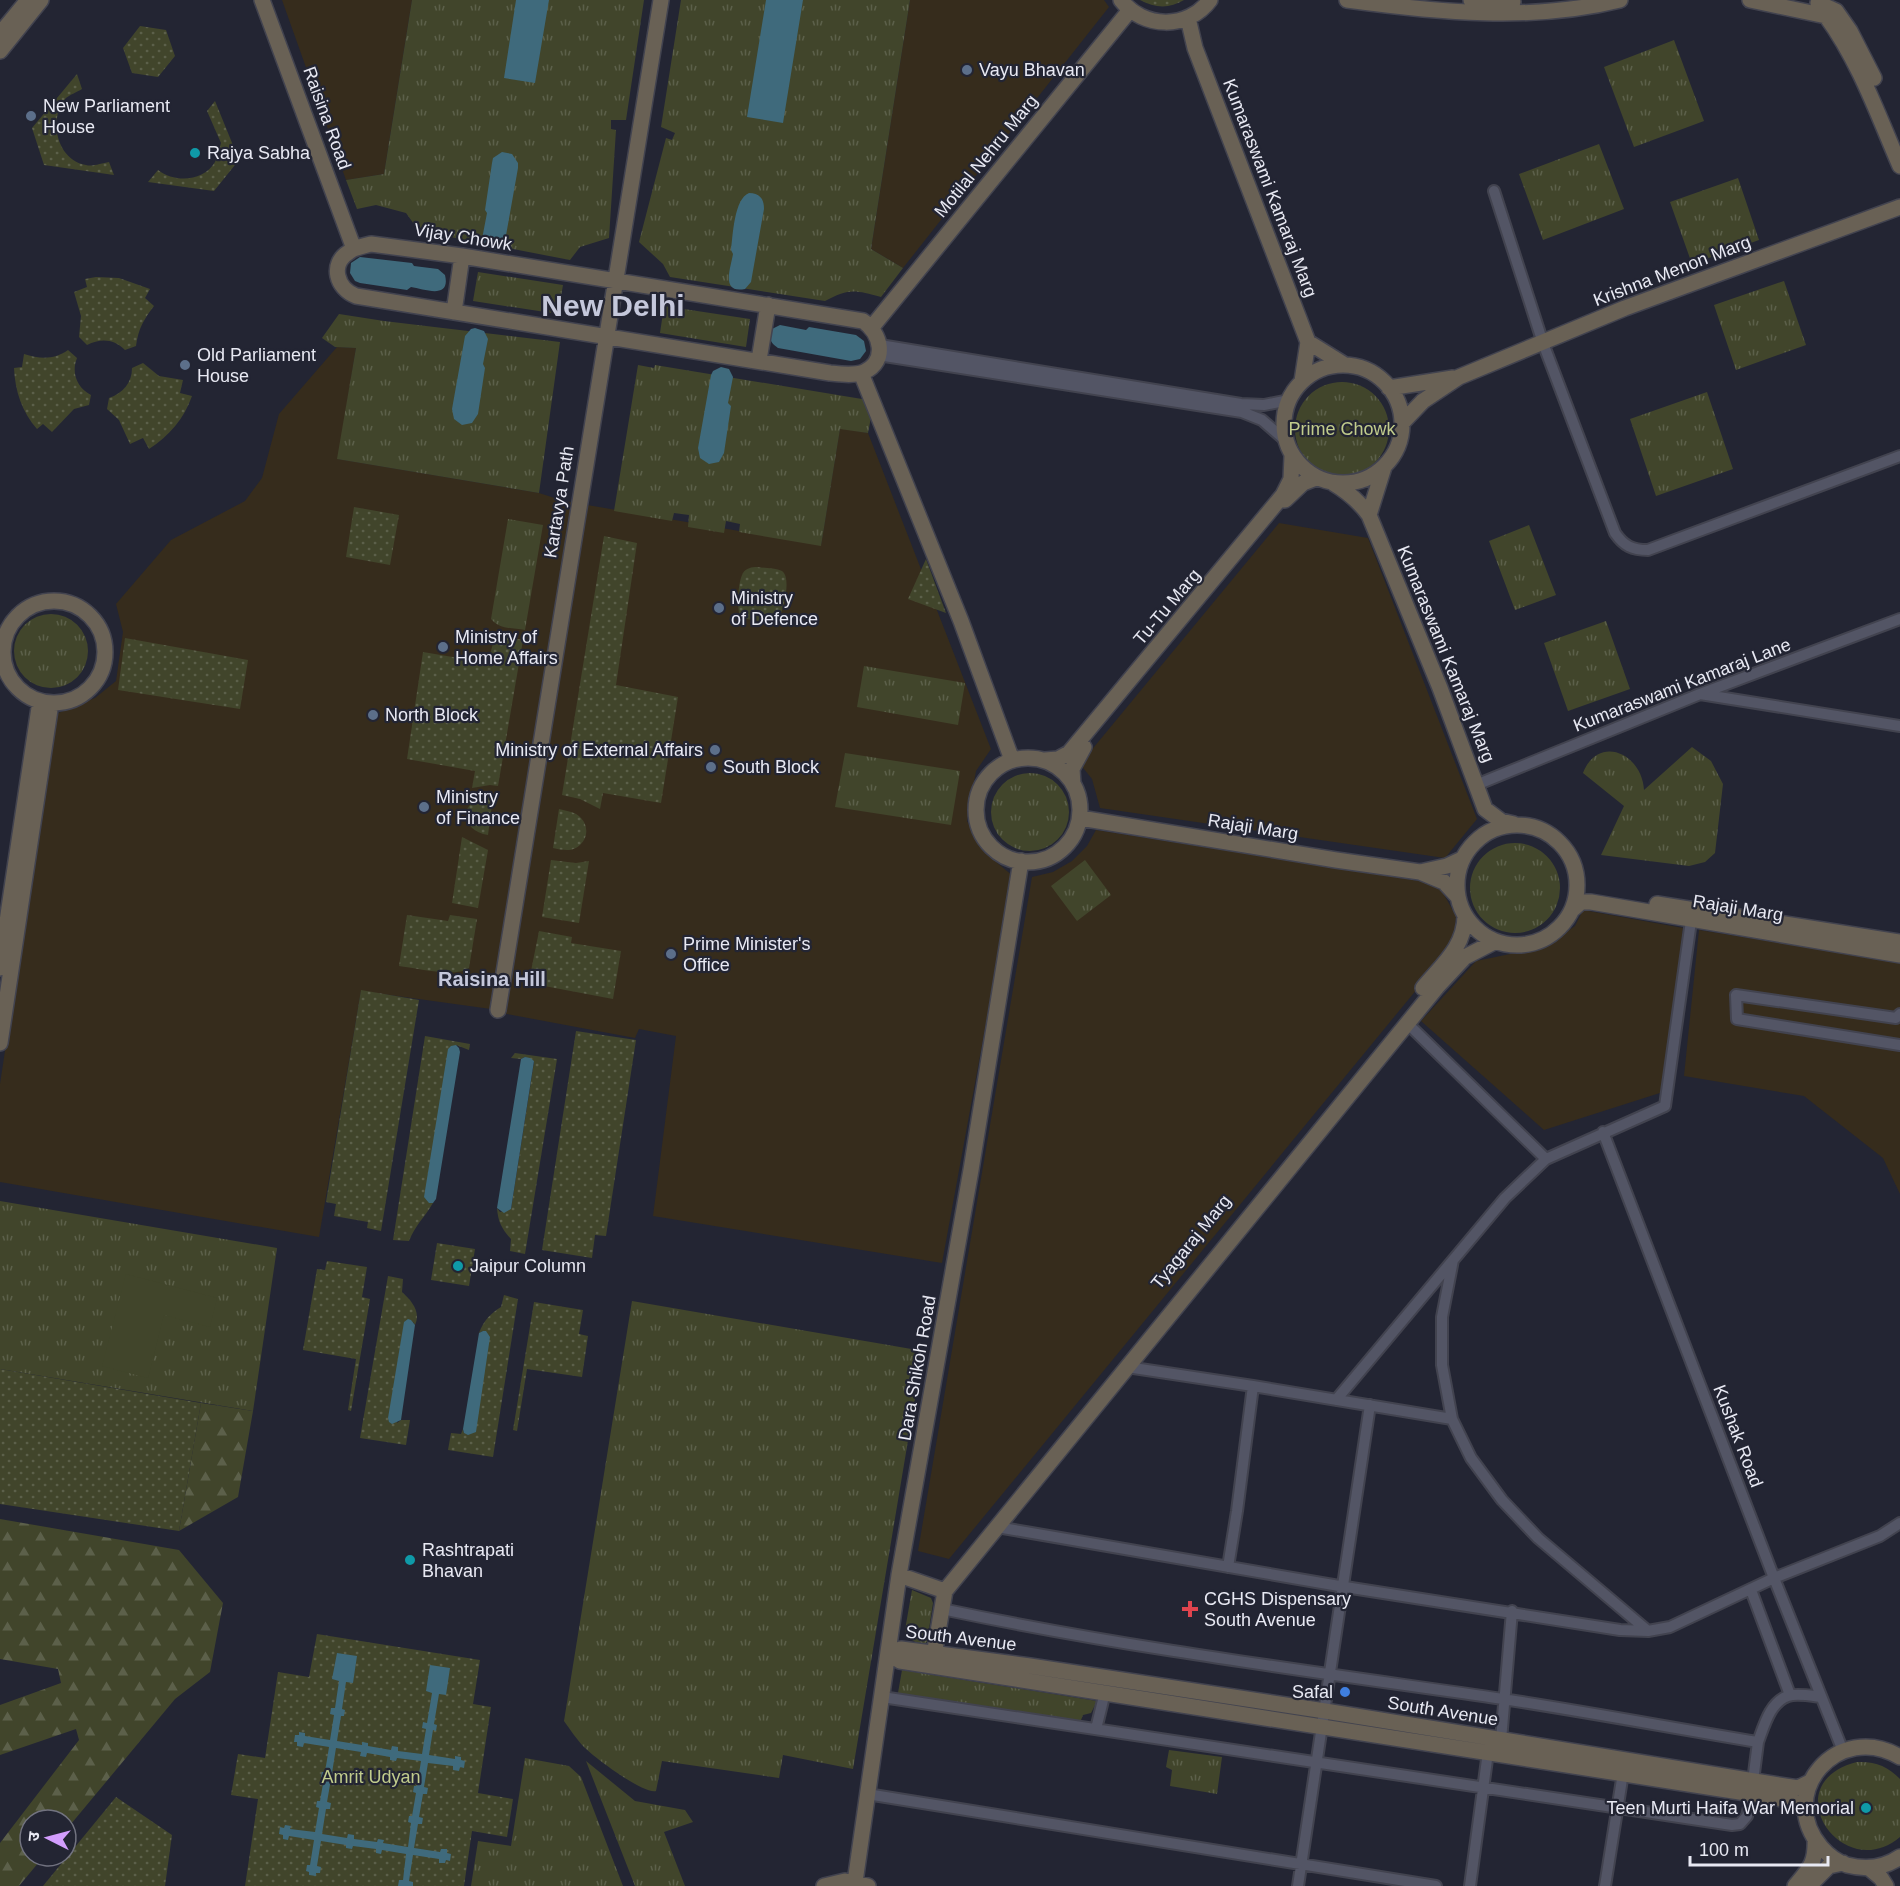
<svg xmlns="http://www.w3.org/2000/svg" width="1900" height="1886" viewBox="0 0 1900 1886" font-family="Helvetica,'Noto Sans Devanagari',sans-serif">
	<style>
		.commercial { fill: #362c1c }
		.grass { fill: url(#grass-tufts) }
		.forest { fill: url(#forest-firs) }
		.garden { fill: url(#garden-dots) }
		.pitch { fill: #41452b }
		.water { fill: #3f6a7c; fill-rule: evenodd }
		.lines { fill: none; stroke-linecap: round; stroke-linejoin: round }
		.street-casing { stroke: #42434f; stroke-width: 14 }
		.secondary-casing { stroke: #42434f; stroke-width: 18 }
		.street { stroke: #535565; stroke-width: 10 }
		.secondary { stroke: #696155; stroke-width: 15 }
		.service-dot { fill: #5c6f8a; stroke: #232533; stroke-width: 2 }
		.culture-dot { fill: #0f9aa8; stroke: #232533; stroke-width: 2 }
		.health-dot { fill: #e0444e; stroke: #232533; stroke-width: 2 }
		.shop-dot { fill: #3f7fe0; stroke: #232533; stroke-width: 2 }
		.labels { text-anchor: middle; stroke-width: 4.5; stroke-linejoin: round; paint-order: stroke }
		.poi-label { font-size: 18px; fill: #e8e9f3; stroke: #232533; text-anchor: start }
		.street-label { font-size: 18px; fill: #e8e9f3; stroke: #232533 }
		.park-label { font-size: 18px; fill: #c1cc8c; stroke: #232533 }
		.neighbourhood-label { font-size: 20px; font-weight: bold; fill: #c5c8db; stroke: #232533 }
		.town-label { font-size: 30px; font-weight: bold; fill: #c5c8db; stroke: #232533 }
	</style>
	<defs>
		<pattern id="grass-tufts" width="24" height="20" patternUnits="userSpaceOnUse" patternTransform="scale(1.5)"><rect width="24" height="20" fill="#41452b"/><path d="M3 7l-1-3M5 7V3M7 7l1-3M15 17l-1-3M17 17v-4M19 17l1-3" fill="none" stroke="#5c604a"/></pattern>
		<pattern id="forest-firs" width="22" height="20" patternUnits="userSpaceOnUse" patternTransform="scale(1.5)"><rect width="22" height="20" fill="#41452b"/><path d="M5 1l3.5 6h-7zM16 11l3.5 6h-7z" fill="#5c604a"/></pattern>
		<pattern id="garden-dots" width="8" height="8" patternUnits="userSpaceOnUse" patternTransform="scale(1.5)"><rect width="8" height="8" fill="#41452b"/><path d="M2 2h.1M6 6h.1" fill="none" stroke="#5c604a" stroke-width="1.8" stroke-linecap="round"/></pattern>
	</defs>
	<rect width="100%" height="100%" fill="#232533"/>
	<!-- commercial -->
	<path class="commercial" d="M282 0H412L384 174 346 180Z
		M910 0H1104L1109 7 903 268 871 249Z
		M337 347 356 348 338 459 539 493 564 501 821 545 840 428 868 433 991 749 976 771 967 821 984 852 1013 876 942 1263 653 1216 676 1036 639 1029 635 1038 507 1014 498 1010 361 991 319 1237 0 1182V1084L56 714 95 698 116 681 123 632 116 604 171 540 245 501 262 478 279 414Z
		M1279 523 1368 538 1477 819 1445 858 1100 808 1092 779 1080 764Z
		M1096 830 1438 884 1456 916 1454 944 949 1559 918 1551 1032 877 1053 872 1072 861 1087 846Z
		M1583 910 1683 928 1663 1092 1544 1130 1421 1021 1476 961 1545 947 1575 926Z
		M1699 930 1900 962V1194L1883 1158 1804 1096 1684 1076Z"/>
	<!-- grass -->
	<path class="grass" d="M412 0H644L626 120H611V129L616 130 609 238 580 247 570 260 419 231 406 213 376 205 357 209 346 180 384 174Z
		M681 0H910L871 249 903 268 881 297C855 290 849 288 825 301L670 277 663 264 639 242 666 138 672 140 675 133 661 127Z
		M1674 40 1704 121 1634 147 1604 67Z
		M1599 144 1624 209 1543 240 1519 174Z
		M1738 178 1759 240 1692 264 1670 202Z
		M478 272 563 285 558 314 473 301Z
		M1784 281 1806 345 1736 370 1714 305Z
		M664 306 750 319 746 347 660 333Z
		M339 314 384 321 560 342 539 493 337 459 356 348 335 347 322 338Z
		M638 365 654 368 655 365 874 401 868 433 840 429 821 546 739 532 740 524 726 521 724 533 688 527 689 515 674 513 672 521 614 511Z
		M1295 429a47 47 0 1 1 94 0a47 47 0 1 1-94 0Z
		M1707 392 1733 469 1656 496 1630 419Z
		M508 519 543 525 525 630C512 628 499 629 491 619Z
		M1529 525 1556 595 1515 610 1489 541Z
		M14 651a37 37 0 1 1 74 0a37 37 0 1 1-74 0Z
		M1606 621 1630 689 1568 711 1544 643Z
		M864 666 965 683 958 725 857 707Z
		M1692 747 1711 761 1723 784 1715 853 1705 862 1689 866 1601 855 1624 806 1583 773C1598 734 1642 753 1644 790Z
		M845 753 960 771 951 825 835 807Z
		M991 812a39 39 0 1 1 78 0a39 39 0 1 1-78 0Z
		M1470 888a45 45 0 1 1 90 0a45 45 0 1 1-90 0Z
		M1085 860 1111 895 1077 921 1051 886Z
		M0 1201 277 1248 253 1411 0 1369Z
		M632 1301 923 1351 853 1769 783 1755 779 1778 662 1761 656 1791C643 1794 595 1758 584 1747 577 1740 570 1729 564 1721Z
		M912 1590 931 1598 933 1603 927 1642 921 1645 908 1638 905 1630Z
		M902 1670 1097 1701 1091 1713 1083 1715 1081 1720H1075L898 1693Z
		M1169 1750 1222 1757 1217 1794 1170 1786 1172 1770 1166 1767Z
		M525 1758 569 1766 581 1777 623 1886H471L478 1841 511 1846Z
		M586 1761 635 1801 685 1810 693 1822 664 1832 685 1886H635Z
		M1857 1762C1874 1761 1888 1766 1900 1779V1837C1842 1886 1773 1783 1857 1762Z"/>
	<!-- forest -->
	<path class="forest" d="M201 1403 253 1411 238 1497 179 1531Z
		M0 1519 179 1550 223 1603 210 1672 175 1699 66 1830V1820H30V1856H44L19 1886H0V1843L79 1740 76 1729 0 1755V1705L61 1683 58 1669 0 1659Z"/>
	<!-- garden -->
	<path class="garden" d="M1140 0H1184C1169 9 1155 8 1140 0Z
		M140 26 166 30 175 56 158 77 132 73 123 48Z
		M77 74 82 89C77 92 69 95 65 99 48 120 57 160 86 165 92 167 102 163 109 162L114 175 44 165 32 128Z
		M215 101 239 160 214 191 148 182 158 170C175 183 203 182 215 162 218 156 219 149 221 143L207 111Z
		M96 277 119 278 150 289 145 298 154 306C144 319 138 329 136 346L125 350C114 339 101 338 87 345L79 337 81 316 74 292 87 287 85 279Z
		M68 350 77 358C71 373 77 388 91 395L89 405 74 409 52 432 43 424 37 429C22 412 15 391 14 368L22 367 24 354C40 359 54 360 68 350Z
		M143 363 159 376 183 380 180 393 192 396C184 419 169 436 149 449L143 438 130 444 119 420 107 409 109 398C123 393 132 383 132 368Z
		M354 507 399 515 390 565 346 557Z
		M604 536 637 543 616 685 678 697 661 803 603 793 600 809 580 799 562 795Z
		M926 559 946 613 908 599Z
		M757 567C764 568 776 568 782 571 792 578 783 610 779 619L769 623 741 618C736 611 738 581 743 573 746 568 752 567 757 567Z
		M495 635 523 640 498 786 490 785 472 788 475 771 407 759 423 652 488 663Z
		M125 638 248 660 240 709 118 690Z
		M483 796 493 797 488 835C463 831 457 806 483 796Z
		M559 809C567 811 576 812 581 818 593 831 583 850 567 850 563 850 557 849 553 848Z
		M462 837 488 850 478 908 452 903Z
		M551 860 576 863 589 861 579 923 542 917Z
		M407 915 448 921 450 915 477 919 469 968C456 978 416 968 399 966Z
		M539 931 572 937 571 943 621 951 613 999 539 985 529 981Z
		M361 990 419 1000 381 1231 367 1228 368 1222 334 1216 336 1204 326 1202Z
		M576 1031 636 1040 606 1236 595 1235 592 1258 542 1250Z
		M425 1036 470 1044 469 1050 456 1045 429 1203H433C424 1218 416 1224 409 1241L393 1240Z
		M515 1053 557 1059 525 1254 510 1251 511 1239C502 1229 498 1222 497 1208L500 1212 511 1209 534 1062 525 1057 521 1059 511 1058Z
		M437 1243 475 1249 469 1286 431 1280Z
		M327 1261 367 1267 362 1297 370 1299 351 1411 348 1410 356 1359 303 1350 317 1269 325 1270Z
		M388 1276 403 1279 402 1292C412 1301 421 1312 415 1325L413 1322 397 1423 401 1420H410L406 1445 360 1438Z
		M504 1295 518 1299 493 1457 448 1450 451 1433 461 1434 463 1429 464 1433 483 1331 479 1333C484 1320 490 1314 501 1307Z
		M534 1302 583 1310 579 1334 588 1336 582 1377 527 1369 517 1431 513 1430Z
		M0 1369 201 1403 179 1531 0 1504Z
		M317 1634 480 1660 473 1704 491 1707 478 1793 513 1799 507 1837 472 1831 464 1886H245L258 1799 231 1795 238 1754 265 1758 278 1672 309 1677Z
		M116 1797 172 1835 165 1886H43Z"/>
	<!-- pitch -->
	<path class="pitch" d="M126 1274 217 1298 210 1327 164 1315 148 1378 102 1366Z"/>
	<!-- water -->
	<path class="water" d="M516 0H549L535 83 504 78Z
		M766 0H803L783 123 747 117Z
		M502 152 512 154 518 163V168L505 241 503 245 495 250 487 247 482 239 487 213 485 210 492 163 493 158Z
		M749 193C759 193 764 198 764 209L751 282 745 289C720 294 731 267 733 254L731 250C733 235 734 199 749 193Z
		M360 257 412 263 414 266 438 269 445 275C451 300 424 289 411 287L407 290 360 283 355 281 350 273 351 263Z
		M780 325 806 330 809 327 856 335 864 341 866 351 860 359 851 361 778 348C770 343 768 337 772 329Z
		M475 328 484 331 488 339 483 364 485 368 478 414 472 423 462 425 454 419 452 409 465 336 471 329Z
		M721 367 729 369 733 377 728 403 731 406 724 453 719 462 709 464 700 458 698 448 711 375 713 371Z
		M456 1045 459 1048 460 1052 436 1199 433 1203H429L424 1197 448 1049 451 1046Z
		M525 1057 530 1058 534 1061 511 1209 504 1213 497 1208 521 1059Z
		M408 1319 411 1320 415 1325 401 1420 392 1424 389 1422 388 1418 404 1322Z
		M483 1331H486L490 1337 476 1432 468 1435 464 1433 463 1429 479 1333Z
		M337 1653 357 1656 353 1683 346 1682 342 1709 345 1710 344 1716H341L337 1741 362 1745V1742L368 1743V1746L391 1750 392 1746 398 1747V1751L422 1754 426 1729 422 1728 423 1722 427 1723 432 1693 426 1691 430 1665 450 1668 446 1695 439 1694 434 1724 437 1725 436 1731 433 1730 429 1755 455 1759V1756L461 1757V1760L465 1761 464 1768 460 1767 459 1771 453 1770V1766L428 1763 424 1787 428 1788 427 1794H423L419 1817 423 1818 422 1824H418L414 1848 440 1852 441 1849H447V1853L451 1854 450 1861 446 1860 445 1863H439V1859L413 1855 409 1881 413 1882V1886H398L399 1880H403L406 1854 382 1850 381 1854 376 1853V1849L353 1846 352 1849 346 1848V1845L321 1841 317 1866 321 1867 320 1873H316V1876L309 1875V1872L306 1871 307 1865H310L314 1840 289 1836 288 1840 283 1839V1835L279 1834 280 1827 284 1828 285 1825 291 1826 290 1829 315 1832 319 1808 316 1807 317 1801H320L324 1778 321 1777 322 1772H325L329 1747 304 1743 303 1747 297 1746V1742H294L295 1735H299V1732L305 1733V1736L330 1740 334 1715 330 1714 331 1708H335L339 1681 332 1679ZM336 1748 361 1752 360 1756 366 1757 367 1753 390 1757V1760L396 1761 397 1758 421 1761 417 1786H414L413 1792 416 1793 412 1816H409L408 1822 411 1823 408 1847 383 1843 384 1840 378 1839 377 1842 354 1839V1835L348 1834 347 1838 322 1834 326 1809H330L331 1803 327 1802 331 1779 335 1780V1774L332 1773Z"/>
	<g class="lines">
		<defs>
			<path id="street" d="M1494 191 1543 343 1615 533C1624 546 1632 550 1648 550L1900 456
				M880 345 1241 404 1264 405 1289 400
				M878 355 1242 412 1262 420 1285 440
				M1700 694 1900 726
				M1476 785 1700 694 1900 619
				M1900 1014 1896 1018 1736 995 1737 1019 1900 1045
				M1407 1023 1546 1159
				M1603 1132 1774 1578 1843 1751
				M1453 1260 1442 1317V1365L1452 1419 1471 1458 1502 1500 1538 1538 1648 1631
				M1127 1367 1253 1386 1452 1419
				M1336 1400 1505 1198 1546 1159 1665 1106 1692 914
				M997 1527 1345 1587 1620 1630 1648 1631 1670 1627 1774 1578 1880 1536 1900 1523
				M1228 1567 1237 1511 1253 1386
				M1751 1590 1790 1695
				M942 1609C1127 1648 1316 1672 1503 1699 1588 1712 1673 1728 1758 1742L1753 1781
				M882 1697 1732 1825 1740 1824 1747 1816 1752 1794
				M1096 1729 1105 1692
				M1501 1740 1512 1611
				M1758 1742C1764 1726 1770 1702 1788 1696 1797 1693 1812 1696 1821 1697
				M867 1794 1436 1886
				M1298 1886 1370 1405
				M1470 1886 1488 1752
				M1605 1886 1623 1773"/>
			<path id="secondary" d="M262 0 354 249
				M1121 0C1143 29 1188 30 1210 0
				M1347 0C1436 12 1532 22 1620 0
				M1471 0 1513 2
				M1750 0 1826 16C1859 61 1878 115 1900 166
				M1818 3 1836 11 1850 31 1874 78
				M1188 18 1195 48 1308 342 1302 381
				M0 34 28 0
				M0 51 41 0
				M371 244 462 256 863 321C881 333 888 361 864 372 854 376 840 374 830 373L356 296C337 289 329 264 349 252 355 247 364 246 371 244Z
				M454 312 462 256
				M872 327 1130 10
				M1308 342 1345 365
				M759 360 768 305
				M1284 424a59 59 0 1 1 118 0a59 59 0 1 1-118 0Z
				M861 373 961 621 1012 760
				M1389 388 1453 378
				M1402 423 1423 401 1459 377 1625 308 1900 207
				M1333 483C1348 492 1359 501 1369 515L1440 688 1485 809 1501 821 1514 824
				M1285 500 1303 483 1316 478
				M1369 515 1384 467
				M3 652a51 51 0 1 1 102 0a51 51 0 1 1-102 0Z
				M976 810a52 52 0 1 1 104 0a52 52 0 1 1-104 0Z
				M1045 760 1058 759 1069 753 1283 495 1291 479 1292 456
				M1073 784 1072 769 1084 747
				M1080 818 1336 860 1420 872 1444 882 1457 896
				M1457 885a60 60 0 1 1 120 0a60 60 0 1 1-120 0Z
				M1420 872 1447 866 1462 859
				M1657 904 1900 942
				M1573 909 1581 902H1591L1900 955
				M0 968 40 701
				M1423 988C1442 965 1465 947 1465 915
				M498 1010 661 0
				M0 1043 51 703
				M899 1575 945 1591
				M933 1661 945 1591 1437 987 1465 957 1494 942
				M1900 1757C1838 1720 1775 1793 1821 1847 1828 1855 1837 1862 1847 1865 1866 1870 1884 1868 1900 1857
				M1806 1812 1796 1803 1778 1798 900 1661 888 1653 901 1649 1030 1666 1325 1711 1798 1788 1810 1782
				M1869 1868 1881 1878 1886 1886
				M855 1882 899 1575 971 1170 1021 861
				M824 1886 845 1881 868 1886
				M1795 1886C1810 1868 1816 1863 1815 1839
				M1809 1886 1829 1866 1843 1863"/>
		</defs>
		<!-- street casing -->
		<use href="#street" class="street-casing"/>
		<!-- secondary casing -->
		<use href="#secondary" class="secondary-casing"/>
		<!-- street -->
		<use href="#street" class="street"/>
		<!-- secondary -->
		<use href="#secondary" class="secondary"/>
	</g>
	<!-- markers -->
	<g class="service-dot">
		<circle cx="967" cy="70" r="6"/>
		<circle cx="31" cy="116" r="6"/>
		<circle cx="185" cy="365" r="6"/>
		<circle cx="719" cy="608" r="6"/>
		<circle cx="443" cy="647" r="6"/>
		<circle cx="373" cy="715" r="6"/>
		<circle cx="715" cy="750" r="6"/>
		<circle cx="711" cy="767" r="6"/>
		<circle cx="424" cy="807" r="6"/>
		<circle cx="671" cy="954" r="6"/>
	</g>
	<g class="culture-dot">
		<circle cx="195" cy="153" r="6"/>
		<circle cx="458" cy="1266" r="6"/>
		<circle cx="410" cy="1560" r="6"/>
		<circle cx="1866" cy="1808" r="6"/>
	</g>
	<path class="health-dot" d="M1187 1600h6v6h6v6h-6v6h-6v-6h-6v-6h6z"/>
	<circle class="shop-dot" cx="1345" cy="1692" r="6"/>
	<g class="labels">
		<!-- poi labels -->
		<g class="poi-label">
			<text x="979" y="76">Vayu Bhavan</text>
			<text x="43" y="112">New Parliament<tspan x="43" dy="21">House</tspan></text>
			<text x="207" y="159">Rajya Sabha</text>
			<text x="197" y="361">Old Parliament<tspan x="197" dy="21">House</tspan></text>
			<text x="731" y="604">Ministry<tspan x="731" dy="21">of Defence</tspan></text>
			<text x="455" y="643">Ministry of<tspan x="455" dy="21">Home Affairs</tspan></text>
			<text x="385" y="721">North Block</text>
			<text x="703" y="756" text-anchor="end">Ministry of External Affairs</text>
			<text x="723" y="773">South Block</text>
			<text x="436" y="803">Ministry<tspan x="436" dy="21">of Finance</tspan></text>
			<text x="683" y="950">Prime Minister's<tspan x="683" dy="21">Office</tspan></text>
			<text x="470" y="1272">Jaipur Column</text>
			<text x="422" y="1556">Rashtrapati<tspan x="422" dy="21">Bhavan</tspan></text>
			<text x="1204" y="1605">CGHS Dispensary<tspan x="1204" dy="21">South Avenue</tspan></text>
			<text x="1333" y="1698" text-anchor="end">Safal</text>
			<text x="1854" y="1814" text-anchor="end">Teen Murti Haifa War Memorial</text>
		</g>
		<!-- street labels -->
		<g class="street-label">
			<text transform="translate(327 118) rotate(70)" y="6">Raisina Road</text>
			<text transform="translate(986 156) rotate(-51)" y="6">Motilal Nehru Marg</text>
			<text transform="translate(1270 188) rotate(69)" y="6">Kumaraswami Kamaraj Marg</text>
			<text transform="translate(463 237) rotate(9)" y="6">Vijay Chowk</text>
			<text transform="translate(1672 271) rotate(-21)" y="6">Krishna Menon Marg</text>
			<text transform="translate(559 502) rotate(-81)" y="6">Kartavya Path</text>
			<text transform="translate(1167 607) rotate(-50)" y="6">Tu-Tu Marg</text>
			<text transform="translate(1446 654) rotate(68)" y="6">Kumaraswami Kamaraj Marg</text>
			<text transform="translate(1682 685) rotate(-21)" y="6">Kumaraswami Kamaraj Lane</text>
			<text transform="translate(1253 827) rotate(9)" y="6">Rajaji Marg</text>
			<text transform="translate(1738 908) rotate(9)" y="6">Rajaji Marg</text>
			<text transform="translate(1191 1242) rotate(-51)" y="6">Tyagaraj Marg</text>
			<text transform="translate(917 1368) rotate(-80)" y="6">Dara Shikoh Road</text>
			<text transform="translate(1738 1436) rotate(69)" y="6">Kushak Road</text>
			<text transform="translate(961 1638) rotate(7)" y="6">South Avenue</text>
			<text transform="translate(1443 1711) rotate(9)" y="6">South Avenue</text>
		</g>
		<!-- park labels -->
		<g class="park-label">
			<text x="1342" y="435">Prime Chowk</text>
			<text x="371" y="1783">Amrit Udyan</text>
		</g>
		<!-- neighbourhood labels -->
		<g class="neighbourhood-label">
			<text x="492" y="986">Raisina Hill</text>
		</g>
		<!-- town labels -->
		<g class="town-label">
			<text x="613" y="316">New Delhi</text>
		</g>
	</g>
	<!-- north arrow -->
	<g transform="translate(48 1838) rotate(276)"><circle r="28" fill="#232533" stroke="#727380" stroke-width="1.5"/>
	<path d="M0-4.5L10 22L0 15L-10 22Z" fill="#d29dfd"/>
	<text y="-9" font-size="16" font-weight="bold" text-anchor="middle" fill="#e8e9f3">उ</text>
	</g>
	<!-- scale -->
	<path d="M1690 1856v9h138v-9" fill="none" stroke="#e8e9f3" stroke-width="3"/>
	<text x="1699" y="1856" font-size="18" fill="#e8e9f3" stroke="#232533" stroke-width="4.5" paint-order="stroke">100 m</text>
</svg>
